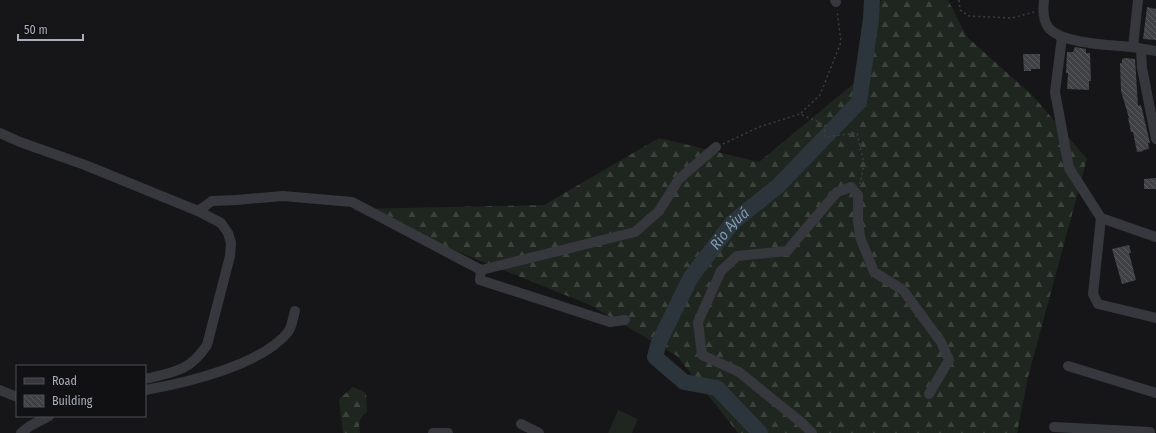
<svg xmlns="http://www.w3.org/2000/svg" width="1156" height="433" viewBox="0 0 1156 433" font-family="'Fira Sans Condensed',sans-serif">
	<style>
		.forest { fill: url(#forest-firs) }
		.park { fill: #1e261f }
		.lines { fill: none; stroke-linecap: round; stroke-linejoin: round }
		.river { stroke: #2c353c; stroke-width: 16 }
		.building { fill: url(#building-back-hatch) }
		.path { stroke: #3d3f44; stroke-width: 1.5; stroke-dasharray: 2 3; stroke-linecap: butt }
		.minor { stroke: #37383d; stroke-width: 10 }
		.labels { text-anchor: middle; stroke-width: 4; stroke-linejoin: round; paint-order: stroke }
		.water-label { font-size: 15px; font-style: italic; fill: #7f9bb3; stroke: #111113 }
	</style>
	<defs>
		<pattern id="forest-firs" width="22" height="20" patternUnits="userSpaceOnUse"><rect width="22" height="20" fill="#1e261f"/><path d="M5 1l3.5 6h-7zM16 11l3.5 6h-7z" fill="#3c433d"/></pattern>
		<pattern id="building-back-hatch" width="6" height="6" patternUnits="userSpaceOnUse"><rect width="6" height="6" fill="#404145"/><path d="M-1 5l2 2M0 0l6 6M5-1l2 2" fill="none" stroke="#595a5e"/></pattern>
	</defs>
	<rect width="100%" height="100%" fill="#161618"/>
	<!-- forest -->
	<path class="forest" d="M881 0H948L967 37 1033 96 1087 159 1028 377 1017 433H738L677 356 590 305 352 209 544 205 659 138 759 162 858 80Z
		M353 387 366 393 367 412C359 418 358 423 360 433H343L339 399Z"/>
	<!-- park -->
	<path class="park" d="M618 410 638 419 632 433H608Z"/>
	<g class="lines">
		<!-- river -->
		<path class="river" id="s1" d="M760 433 717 388 684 382 655 357 659 342 691 277 733 222 778 186 859 102 871 19 872 0"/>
	</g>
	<!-- building -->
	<path class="building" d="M1147 7 1156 9V40L1143 39Z
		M1075 47 1086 49V53H1090L1091 81H1089V90L1067 89 1068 73H1066L1067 52H1073Z
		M1023 54H1040V69H1031V71H1024Z
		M1125 58 1135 59 1138 106 1141 105 1150 143H1148L1149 149 1143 150 1144 151 1137 152 1133 132H1131L1130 127 1128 118H1129L1121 91 1120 63H1122V59Z
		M1156 178V189H1144V179Z
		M1129 245 1131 253H1129L1136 280 1122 284 1112 249Z"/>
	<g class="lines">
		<!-- path -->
		<path class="path" d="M959 0 960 10 969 16 1012 18 1034 12
			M801 113 820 95 841 42 837 10
			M723 144 759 127 800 114 825 125V137L857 133 864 164 860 184"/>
		<!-- minor -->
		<path class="minor" d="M835 0 836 2
			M1044 0C1043 8 1043 20 1048 27 1060 44 1112 45 1131 47 1140 48 1148 50 1156 51
			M1062 37 1055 92 1069 168 1101 218 1156 237
			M1133 47 1138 0
			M1141 50 1142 68 1156 139
			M0 133 20 142 85 165 198 211 221 223 228 233 231 243 230 256 207 345C190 371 174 372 145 379
			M198 211 212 201 236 200 283 196 352 202 481 270 635 232 659 211 679 179 716 147
			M1101 218 1093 294 1098 304 1156 318
			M481 270 480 280 610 322 625 320
			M1068 366 1156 393
			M0 390 17 397
			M145 390C186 383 262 365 288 332 292 327 293 317 295 311
			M521 424 539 433
			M1054 427 1150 432
			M21 433 30 426 49 416
			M433 433H448
			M812 433 802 423 739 372 702 355 698 322 721 271 737 256 787 251 837 192 851 187 858 195V221L860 237 874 272 903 290 941 342 949 360 929 394"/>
	</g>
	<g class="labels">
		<!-- water labels -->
		<g class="water-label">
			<text dy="5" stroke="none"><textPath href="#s1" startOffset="284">Rio Ajuá</textPath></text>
		</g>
	</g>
	<!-- legend -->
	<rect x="16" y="365" width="130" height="52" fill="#111113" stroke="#4d4f55"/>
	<rect x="24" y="378" width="20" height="6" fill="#37383d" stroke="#4d4f55"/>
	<text x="52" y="385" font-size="12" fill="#a8adb8">Road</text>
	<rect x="24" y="395" width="20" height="12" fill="url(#building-back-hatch)" stroke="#4d4f55"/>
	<text x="52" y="405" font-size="12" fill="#a8adb8">Building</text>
	<!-- scale -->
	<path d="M18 34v6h65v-6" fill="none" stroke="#a8adb8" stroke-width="2"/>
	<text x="24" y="34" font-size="12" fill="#a8adb8" stroke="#111113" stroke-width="3" paint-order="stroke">50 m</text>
</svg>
